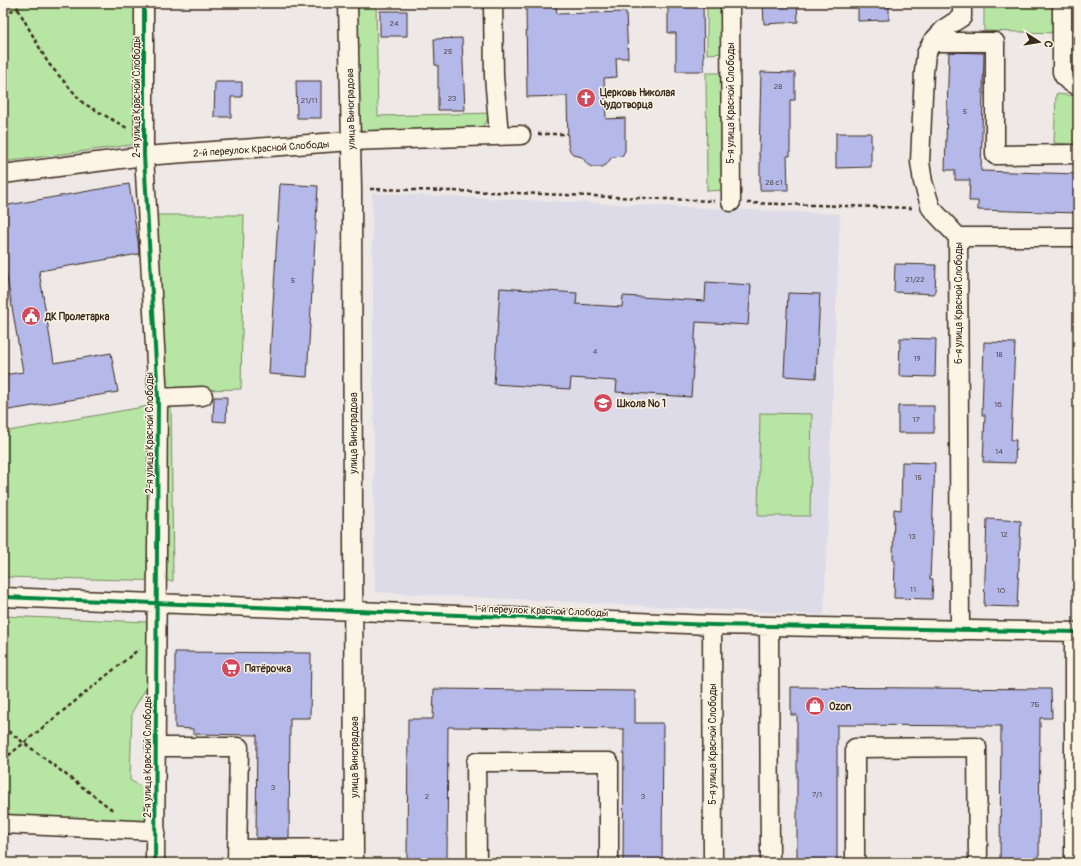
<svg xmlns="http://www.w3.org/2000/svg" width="1081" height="866" viewBox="0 0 1081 866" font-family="Pangolin,sans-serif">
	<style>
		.built { fill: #dddbe7 }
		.green { fill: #b7e5a4; stroke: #798861 }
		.building { fill: #b5b9ea; stroke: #3b2a1e }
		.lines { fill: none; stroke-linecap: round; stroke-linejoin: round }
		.minor-casing { stroke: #3b2a1e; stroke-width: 21 }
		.path { stroke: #3b2a1e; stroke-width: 2.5; stroke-dasharray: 4 3; stroke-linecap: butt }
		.minor { stroke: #fcf5e5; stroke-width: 18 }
		.cycleway-casing { stroke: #fcf5e5; stroke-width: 6 }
		.cycleway { stroke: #00873e; stroke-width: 4 }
		.labels { text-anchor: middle; stroke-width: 3; stroke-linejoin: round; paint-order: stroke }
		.number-label { font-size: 8px; fill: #5a4e51 }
		.poi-label { font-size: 10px; font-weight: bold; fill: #3b2a1e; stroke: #fcf5e5; text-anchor: start }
		.street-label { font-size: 10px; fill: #3b2a1e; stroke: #fcf5e5 }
	</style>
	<rect width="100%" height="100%" fill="#eee9e6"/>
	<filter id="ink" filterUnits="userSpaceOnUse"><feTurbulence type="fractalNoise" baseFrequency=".025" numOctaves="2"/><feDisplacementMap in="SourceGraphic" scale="8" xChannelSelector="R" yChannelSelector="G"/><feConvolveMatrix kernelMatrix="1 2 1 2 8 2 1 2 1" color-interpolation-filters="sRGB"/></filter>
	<g filter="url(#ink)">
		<!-- built -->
		<path class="built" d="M372 193 840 214 824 615 375 592Z"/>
		<!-- green -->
		<path class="green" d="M3 3H137L138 144 3 162Z
			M354 3H376L378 116 492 113 479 132 378 136 361 130 355 123Z
			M707 3H725V53L707 54Z
			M984 3H1059L1058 33 984 31Z
			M706 73H726L727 190 707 191Z
			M1056 94 1078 96V145L1054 143Z
			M157 215H244L241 389 163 391Z
			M171 402 173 581 3 577V432Z
			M760 413 812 414 810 516H758Z
			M3 616 148 622 147 687 132 712 130 780 143 788 150 798 151 815 145 824 3 819Z"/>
		<!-- building -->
		<path class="building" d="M526 3H556L557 14 626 12 628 58H616L617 77 604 78 606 119 625 118V151L622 156 612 157 606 165 602 167H592L588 165 582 157 574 155 570 151 568 144 567 96 527 97Z
			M668 3H703L704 71H676V33H668Z
			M763 3H797L798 22 764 24Z
			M858 3H889V20L858 21Z
			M380 11H407V36H380Z
			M462 38 465 110H438V65H435L434 39Z
			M949 52 984 53 981 171 1078 174V213L978 210V201H969L970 180H955V170H945Z
			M761 72 795 73V100H790V156H787L788 190H760V156H759Z
			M296 81H321V118H297Z
			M215 82H242V97H231V117H214Z
			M836 133H871V167L836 168Z
			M129 184 138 241 139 254 39 271 54 363 111 353 118 392 3 411V375L23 372 3 254V206Z
			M280 184 318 186 307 377 269 374Z
			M895 264 936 265 935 294 894 292Z
			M706 282 751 285 748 325 696 322 691 397 616 392 617 381 571 378 570 389 494 384 500 288 577 293 576 304 622 307 623 296 705 301Z
			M788 293 820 294 816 378 784 376Z
			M900 338 936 339 935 377 899 376Z
			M984 342 1015 343 1011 440H1016L1015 463 983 462 985 415H982Z
			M214 397H227L226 422 213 421Z
			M898 406H934V433H898Z
			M902 462 935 463 930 579H933L932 599 894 598 895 561H893L894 509 901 510Z
			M987 519 1021 521 1017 607 984 606Z
			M175 652 311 653 310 718H290L289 838H256L257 735 193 734V729L175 728Z
			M791 687 1051 689 1052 718H1040L1039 863H1000L1001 726 837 725V863H797V715H791Z
			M434 689 635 691V723H663L662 863H623L624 729 448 727 447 863H407L408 719H433Z"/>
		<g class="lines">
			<defs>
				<path id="minor" d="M144 3V156L158 398 155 863
					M348 3 352 189 354 863
					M493 3 494 76 499 135
					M730 3 731 202
					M1062 3V72C1065 80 1070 83 1078 86
					M932 42H995V155L1078 154
					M3 174 144 156 351 141 521 135
					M958 237H1078
					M158 398 203 396
					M3 597 712 625 1078 632
					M712 625 713 863
					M769 627 770 863
					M960 631 958 237 931 208 923 182 920 162 924 72 926 54 932 42 945 28 962 17V3
					M1074 632V863
					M155 747H239L237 863
					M3 824 156 831
					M237 849 354 848
					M477 863 476 762H609V863
					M855 863V748L977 747 978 863"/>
			</defs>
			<!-- minor casing -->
			<use href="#minor" class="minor-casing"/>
			<!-- path -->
			<path class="path" d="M18 9 48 63 83 103 127 128
				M3 13 18 9 15 3
				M538 134H567
				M370 189 493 192 714 201
				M747 203 912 208
				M3 727 114 811
				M3 760 139 649"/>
			<!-- minor -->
			<use href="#minor" class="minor"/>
			<defs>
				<path id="cycleway" d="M144 3V156L158 398 155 863
					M3 597 712 625 1078 632"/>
			</defs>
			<!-- cycleway casing -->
			<use href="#cycleway" class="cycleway-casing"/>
			<!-- cycleway -->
			<use href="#cycleway" class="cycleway"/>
		</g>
	</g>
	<!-- icons -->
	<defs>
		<symbol id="church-disc" viewBox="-11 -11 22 22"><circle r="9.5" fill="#d1495b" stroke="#fcf5e5"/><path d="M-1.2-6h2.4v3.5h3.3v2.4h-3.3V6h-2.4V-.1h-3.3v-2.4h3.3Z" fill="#fff"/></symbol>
		<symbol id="civic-disc" viewBox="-11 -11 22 22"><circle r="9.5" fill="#d1495b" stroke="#fcf5e5"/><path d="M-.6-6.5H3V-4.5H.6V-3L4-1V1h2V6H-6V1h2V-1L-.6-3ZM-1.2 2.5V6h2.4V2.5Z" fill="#fff"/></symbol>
		<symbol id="school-disc" viewBox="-11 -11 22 22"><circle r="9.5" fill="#d1495b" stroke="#fcf5e5"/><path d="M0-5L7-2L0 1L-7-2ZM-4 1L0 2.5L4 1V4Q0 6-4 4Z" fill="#fff"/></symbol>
		<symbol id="supermarket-disc" viewBox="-11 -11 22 22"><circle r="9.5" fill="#d1495b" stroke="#fcf5e5"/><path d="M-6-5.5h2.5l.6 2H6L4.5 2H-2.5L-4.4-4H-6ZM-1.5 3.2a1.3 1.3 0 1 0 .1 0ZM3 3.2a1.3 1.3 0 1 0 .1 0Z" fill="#fff"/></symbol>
		<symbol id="shop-disc" viewBox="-11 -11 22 22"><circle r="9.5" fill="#d1495b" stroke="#fcf5e5"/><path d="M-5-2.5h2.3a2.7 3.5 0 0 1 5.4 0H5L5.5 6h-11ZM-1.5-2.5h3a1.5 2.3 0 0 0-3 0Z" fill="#fff"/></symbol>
	</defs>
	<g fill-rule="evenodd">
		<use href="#church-disc" x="575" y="87" width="22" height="22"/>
		<use href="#civic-disc" x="20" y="305" width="22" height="22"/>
		<use href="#school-disc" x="592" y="392" width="22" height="22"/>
		<use href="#supermarket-disc" x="220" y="657" width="22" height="22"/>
		<use href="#shop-disc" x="804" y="695" width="22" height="22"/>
	</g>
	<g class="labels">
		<!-- number labels -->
		<g class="number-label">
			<text x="394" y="26">24</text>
			<text x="448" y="54">25</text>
			<text x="778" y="89">28</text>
			<text x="452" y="101">23</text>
			<text x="309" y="103">21/11</text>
			<text x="965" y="114">5</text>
			<text x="774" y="185">28 с1</text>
			<text x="915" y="282">21/22</text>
			<text x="293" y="283">5</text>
			<text x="595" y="354">4</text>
			<text x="999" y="357">18</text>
			<text x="917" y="361">19</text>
			<text x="998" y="407">16</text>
			<text x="916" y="422">17</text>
			<text x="999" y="454">14</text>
			<text x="918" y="480">15</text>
			<text x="1004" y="537">12</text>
			<text x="912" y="539">13</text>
			<text x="913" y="592">11</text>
			<text x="1001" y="593">10</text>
			<text x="1035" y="707">7Б</text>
			<text x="273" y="790">3</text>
			<text x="817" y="797">7/1</text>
			<text x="427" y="799">2</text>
			<text x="643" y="799">3</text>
		</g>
		<!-- poi labels -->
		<g class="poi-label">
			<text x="600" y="96">Церковь Николая<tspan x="600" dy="12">Чудотворца</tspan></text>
			<text x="45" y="320">ДК Пролетарка</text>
			<text x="617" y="407">Школа № 1</text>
			<text x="245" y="672">Пятёрочка</text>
			<text x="829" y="710">Ozon</text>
		</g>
		<!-- street labels -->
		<g class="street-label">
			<text transform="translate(136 97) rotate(-90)" y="4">2-я улица Красной Слободы</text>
			<text transform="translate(730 103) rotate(-90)" y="4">5-я улица Красной Слободы</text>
			<text transform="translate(350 109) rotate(-91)" y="4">улица Виноградова</text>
			<text transform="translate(261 148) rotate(-4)" y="4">2-й переулок Красной Слободы</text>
			<text transform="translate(958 303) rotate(-90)" y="4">6-я улица Красной Слободы</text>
			<text transform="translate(149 433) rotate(-90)" y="4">2-я улица Красной Слободы</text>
			<text transform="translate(353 433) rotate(-90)" y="4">улица Виноградова</text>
			<text transform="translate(541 610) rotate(2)" y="4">1-й переулок Красной Слободы</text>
			<text transform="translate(712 744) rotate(-90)" y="4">5-я улица Красной Слободы</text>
			<text transform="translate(147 757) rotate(-90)" y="4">2-я улица Красной Слободы</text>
			<text transform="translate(354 757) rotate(-90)" y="4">улица Виноградова</text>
		</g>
	</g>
	<!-- margin -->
	<rect width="1081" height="866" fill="none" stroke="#fcf5e5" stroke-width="16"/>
	<rect x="8" y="8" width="1065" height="850" fill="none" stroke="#3b2a1e" stroke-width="1.5" filter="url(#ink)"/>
	<!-- north arrow -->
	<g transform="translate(1039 42) rotate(102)" stroke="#fcf5e5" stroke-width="3" paint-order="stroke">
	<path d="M0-3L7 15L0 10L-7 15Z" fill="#3b2a1e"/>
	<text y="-6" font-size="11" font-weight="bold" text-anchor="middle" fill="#3b2a1e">С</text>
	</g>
</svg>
